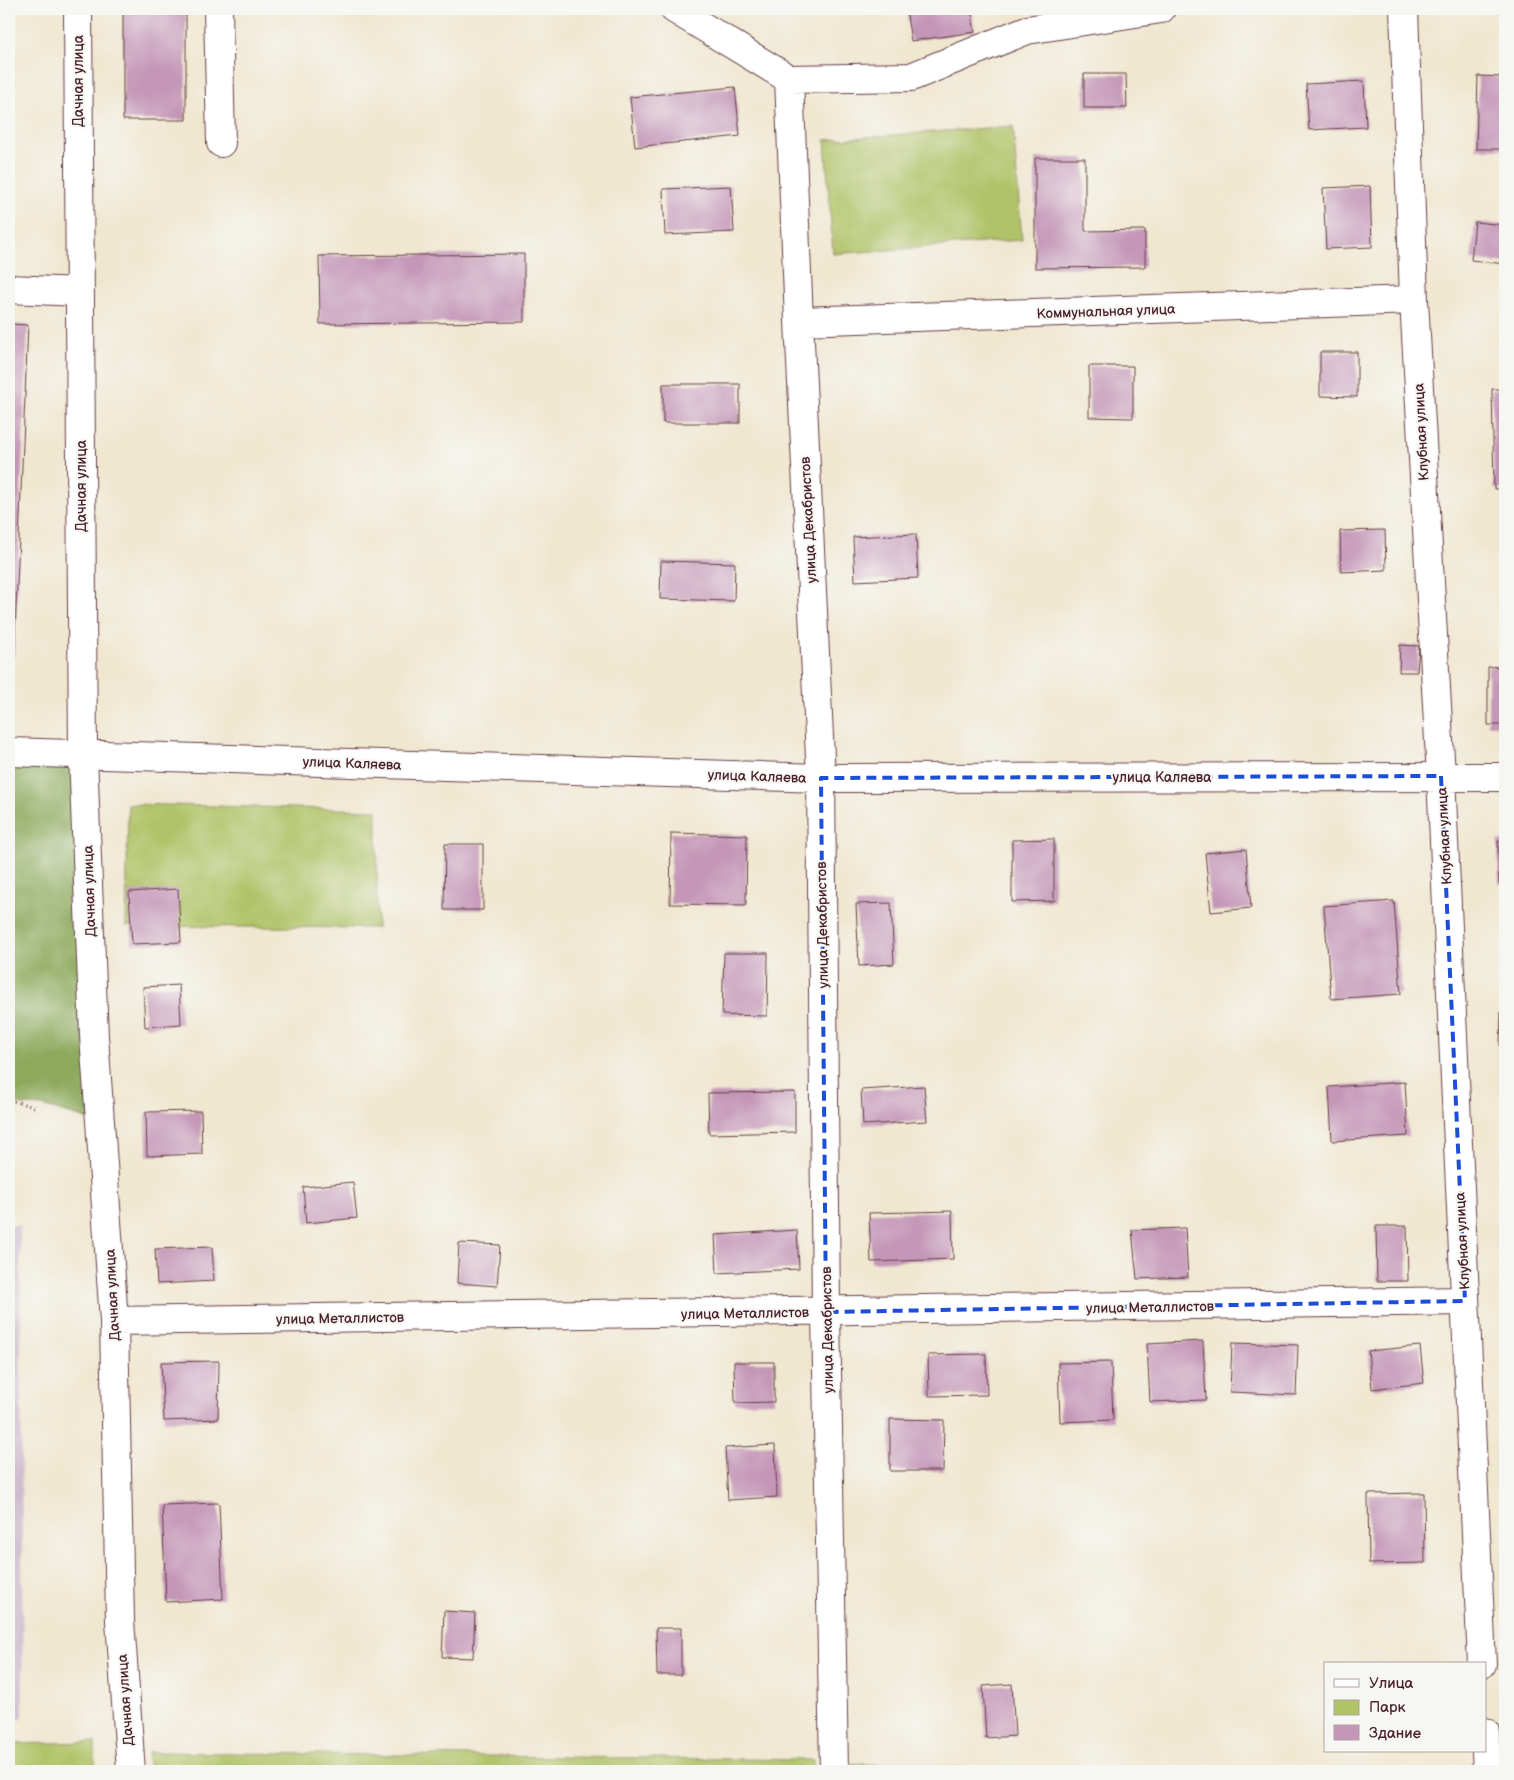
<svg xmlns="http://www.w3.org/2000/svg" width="1514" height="1780" viewBox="0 0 1514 1780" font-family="'Balsamiq Sans',sans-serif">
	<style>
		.industrial { fill: #cfbdcf }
		.green { fill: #b0c367; stroke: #7d7149 }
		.forest { fill: #8ca95c; stroke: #6b6444 }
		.building { fill: #c496b7 }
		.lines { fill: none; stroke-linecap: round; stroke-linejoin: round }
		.minor-casing { stroke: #633d44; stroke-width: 30 }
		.path { stroke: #633d44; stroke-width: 3; stroke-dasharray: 1 4; stroke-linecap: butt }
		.minor { stroke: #fff; stroke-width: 28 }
		.marked { fill: none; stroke: #1d4ed8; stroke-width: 4; stroke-dasharray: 10 6; stroke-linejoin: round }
		.labels { text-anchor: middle; stroke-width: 4; stroke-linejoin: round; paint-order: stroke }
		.street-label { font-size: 14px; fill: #4a1f2b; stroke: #f6f6f2 }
	</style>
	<rect width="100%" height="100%" fill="#f6f6f2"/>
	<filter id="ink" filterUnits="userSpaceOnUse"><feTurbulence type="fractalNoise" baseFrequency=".02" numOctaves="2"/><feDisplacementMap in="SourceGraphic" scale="10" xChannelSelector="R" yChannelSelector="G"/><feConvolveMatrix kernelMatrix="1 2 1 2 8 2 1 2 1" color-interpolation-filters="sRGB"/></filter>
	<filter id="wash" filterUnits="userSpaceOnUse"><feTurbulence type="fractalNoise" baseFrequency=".0096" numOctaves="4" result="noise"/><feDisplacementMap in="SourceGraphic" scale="20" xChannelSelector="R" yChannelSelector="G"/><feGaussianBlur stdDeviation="1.12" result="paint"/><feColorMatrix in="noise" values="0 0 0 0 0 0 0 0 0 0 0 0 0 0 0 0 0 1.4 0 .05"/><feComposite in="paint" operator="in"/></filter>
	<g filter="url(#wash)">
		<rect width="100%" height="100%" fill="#f0e7d0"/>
		<!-- industrial -->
		<path class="industrial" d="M9 1225H20L23 1719H9Z"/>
		<!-- green -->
		<path class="green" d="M1013 126 1022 240 833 254 825 140Z
			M128 804 377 810V928L126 926Z
			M95 1742V1771H9V1744Z
			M148 1752 813 1760V1771H148Z
			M841 1763 1043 1771H841Z"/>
		<!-- forest -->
		<path class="forest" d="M9 752 83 755 100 1123 42 1106 9 1104Z"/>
		<g id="blocks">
			<!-- building -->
			<path class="building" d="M123 9H186V120H123Z
				M906 9H971L975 32 911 41Z
				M1500 9H1505V13L1501 14Z
				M1084 74H1126L1127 108H1084Z
				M1478 76 1505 77V149H1476Z
				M1364 81 1366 127 1309 130 1306 84Z
				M735 87 740 136 635 147 630 97Z
				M1035 158H1085V231L1145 230V267L1035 268Z
				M731 186 734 232 665 235 663 189Z
				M1370 186 1372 247 1326 249 1323 188Z
				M1475 222 1505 225V264L1471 260Z
				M524 254V322L320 324 319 256Z
				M9 324 28 325 14 657H9Z
				M1320 352H1357V397L1320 396Z
				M1089 366H1133V418L1089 417Z
				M663 384H740V423H663Z
				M1492 389H1505V489H1494Z
				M1385 530 1386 570 1341 572 1340 531Z
				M916 534 918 578 855 581 853 537Z
				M661 561 735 563 734 601 660 599Z
				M1400 645 1419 646 1417 672H1399Z
				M1505 666V725H1488V667Z
				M671 833 747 835 746 905 670 904Z
				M1054 839V901L1012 902V840Z
				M1498 841H1505V884H1499Z
				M445 844H483V910H444Z
				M1246 849 1251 908 1211 912 1205 853Z
				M178 889 181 942 132 944 129 892Z
				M1394 901 1401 994 1331 999 1324 906Z
				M891 903 894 964 859 966 856 904Z
				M724 953H768L767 1016 722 1015Z
				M179 985 181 1024 145 1027 143 987Z
				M1501 1012H1505V1046H1500Z
				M1405 1082 1408 1136 1332 1141 1329 1087Z
				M924 1086 927 1121 863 1125 861 1090Z
				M795 1092V1132L709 1134 708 1093Z
				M201 1111 202 1154 147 1156 146 1112Z
				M353 1182 357 1218 306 1223 303 1187Z
				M952 1211 953 1259 871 1262 869 1213Z
				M1376 1226H1407L1408 1281H1377Z
				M1185 1228 1188 1277 1137 1279 1132 1230Z
				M797 1230 799 1269 717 1273 715 1235Z
				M459 1243 500 1245 497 1286 457 1283Z
				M212 1247 214 1281 157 1284 155 1249Z
				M1203 1341 1206 1400 1150 1402 1147 1344Z
				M1232 1343 1298 1345 1296 1395 1230 1392Z
				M1420 1346 1424 1383 1372 1389 1368 1351Z
				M986 1354 987 1395 929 1396 928 1355Z
				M219 1361 218 1419 164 1421 161 1362Z
				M734 1362H774V1402L735 1403Z
				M1111 1362 1113 1420 1060 1422 1058 1363Z
				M890 1419 944 1420 943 1471H890Z
				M775 1445 777 1497 728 1500 725 1448Z
				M1424 1493 1425 1563 1369 1564 1368 1494Z
				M219 1503 223 1599 166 1602 162 1505Z
				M444 1611 475 1613 473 1658 442 1657Z
				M656 1628H681V1675H657Z
				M1012 1684 1015 1736 986 1738 983 1686Z"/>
		</g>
	</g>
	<g filter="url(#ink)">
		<use href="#blocks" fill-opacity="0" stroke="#633d44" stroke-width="1"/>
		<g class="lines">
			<defs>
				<path id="minor" d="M78 9 83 755 94 1036 114 1321 120 1621 131 1771
					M218 9 221 143
					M674 9 789 79 911 77 1027 30 1161 9
					M1404 9 1414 300 1441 776 1482 1664
					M789 79 799 321 821 778 826 1312 834 1771
					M9 289 80 292
					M799 321 1414 300
					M9 752 821 778 1505 777
					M114 1321 1465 1301
					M1485 1732 1487 1771"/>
			</defs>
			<!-- minor casing -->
			<use href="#minor" class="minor-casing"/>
			<!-- path -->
			<path class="path" d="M9 1100 34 1107"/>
			<!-- minor -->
			<use href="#minor" class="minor"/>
		</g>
	</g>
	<!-- marked area -->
	<path class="marked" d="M1441 776 1465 1301 826 1312 821 778Z"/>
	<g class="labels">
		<!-- street labels -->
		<g class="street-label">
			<text transform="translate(78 81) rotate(-90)" y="5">Дачная улица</text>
			<text transform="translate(1106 311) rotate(-2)" y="5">Коммунальная улица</text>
			<text transform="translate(1421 432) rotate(-93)" y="5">Клубная улица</text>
			<text transform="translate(81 486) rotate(-90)" y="5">Дачная улица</text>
			<text transform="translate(808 520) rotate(-93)" y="5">улица Декабристов</text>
			<text transform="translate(352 763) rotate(2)" y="5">улица Каляева</text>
			<text transform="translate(757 776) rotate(2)" y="5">улица Каляева</text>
			<text x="1162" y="782">улица Каляева</text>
			<text transform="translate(1444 836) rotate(-93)" y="5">Клубная улица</text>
			<text transform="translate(89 891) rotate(-92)" y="5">Дачная улица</text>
			<text transform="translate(822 925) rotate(-91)" y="5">улица Декабристов</text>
			<text transform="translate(1462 1241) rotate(-93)" y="5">Клубная улица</text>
			<text transform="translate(112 1295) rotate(-93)" y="5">Дачная улица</text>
			<text transform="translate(1150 1307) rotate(-1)" y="5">улица Металлистов</text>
			<text transform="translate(745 1313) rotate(-1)" y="5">улица Металлистов</text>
			<text transform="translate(340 1318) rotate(-1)" y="5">улица Металлистов</text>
			<text transform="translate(827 1330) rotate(-91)" y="5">улица Декабристов</text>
			<text transform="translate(125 1700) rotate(-94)" y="5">Дачная улица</text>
		</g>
	</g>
	<!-- margin -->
	<rect width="1514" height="1780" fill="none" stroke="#f6f6f2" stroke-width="30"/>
	<!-- legend -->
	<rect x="1324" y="1662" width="162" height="90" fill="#f6f6f2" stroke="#b1a0a2"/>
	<rect x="1334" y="1679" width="25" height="8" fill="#ffffff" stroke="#b1a0a2"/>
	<text x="1369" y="1688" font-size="15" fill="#4a1f2b">Улица</text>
	<rect x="1334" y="1700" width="25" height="15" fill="#b0c367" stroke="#b1a0a2"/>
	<text x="1369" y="1712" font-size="15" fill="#4a1f2b">Парк</text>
	<rect x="1334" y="1725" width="25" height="15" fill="#c496b7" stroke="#b1a0a2"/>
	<text x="1369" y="1738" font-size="15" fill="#4a1f2b">Здание</text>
</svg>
